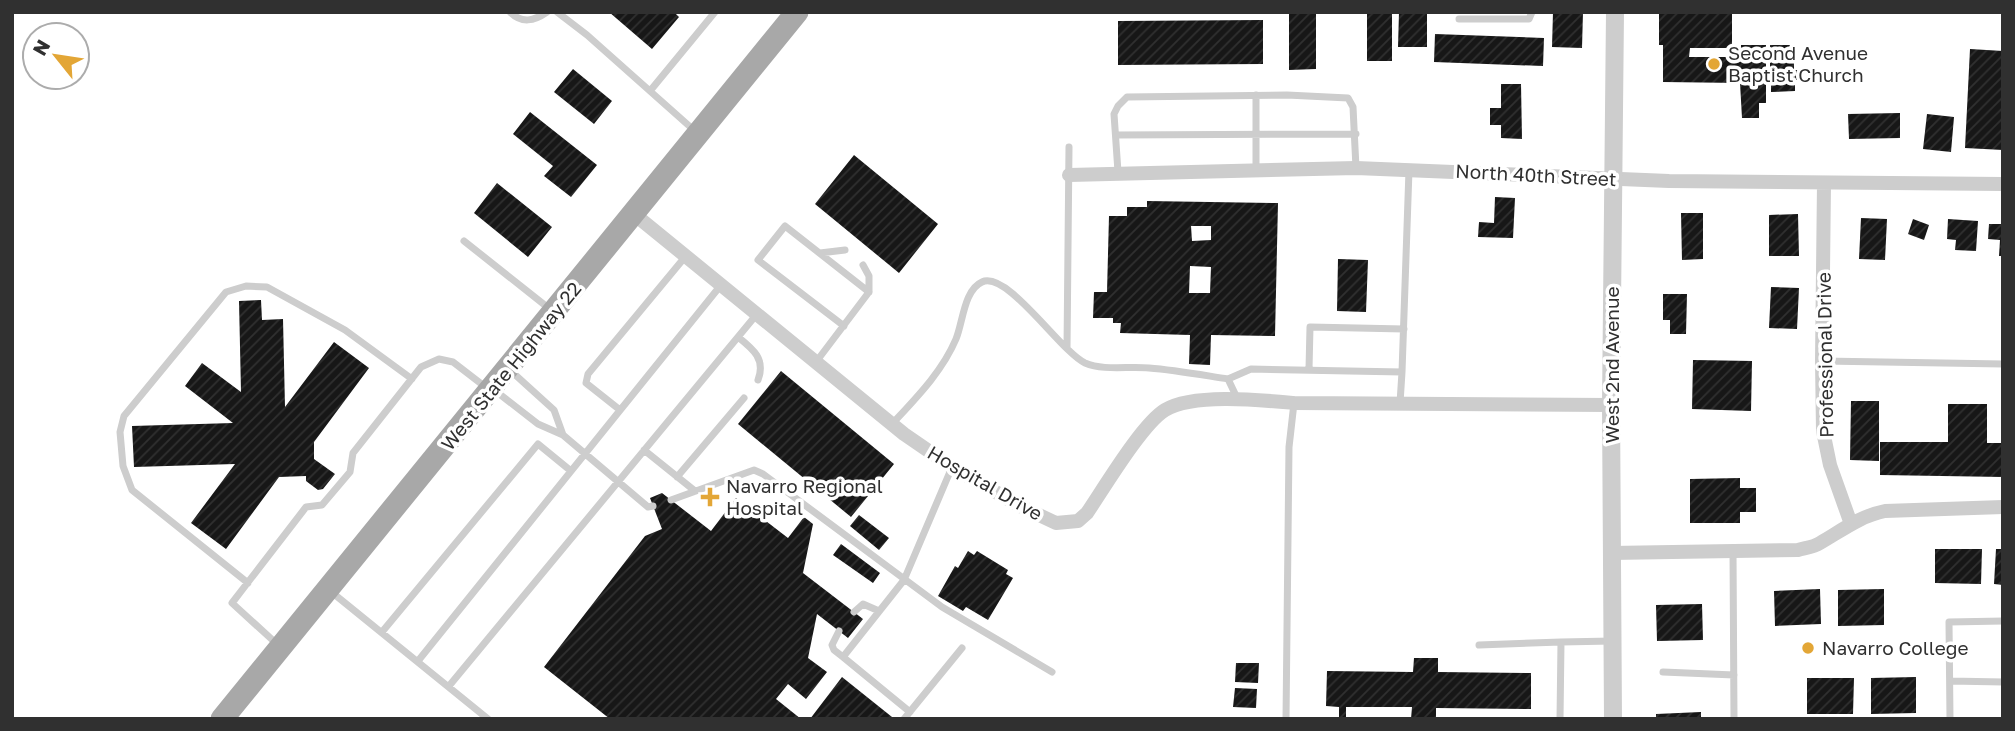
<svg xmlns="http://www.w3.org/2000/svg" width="2015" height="731" viewBox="0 0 2015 731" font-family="'Golos Text',sans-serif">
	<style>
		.building { fill: url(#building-hatch); fill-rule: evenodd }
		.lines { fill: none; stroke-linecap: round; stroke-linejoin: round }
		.service { stroke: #cdcdcd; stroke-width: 7 }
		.minor { stroke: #cdcdcd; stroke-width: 14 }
		.tertiary { stroke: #cdcdcd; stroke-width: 18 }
		.primary { stroke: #a8a8a8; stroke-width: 23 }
		.poi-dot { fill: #e3a636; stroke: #fff; stroke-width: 2.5 }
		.labels { text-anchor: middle; stroke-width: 7; stroke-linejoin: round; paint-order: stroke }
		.poi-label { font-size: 19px; fill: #303030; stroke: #fff; text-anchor: start }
		.street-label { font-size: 19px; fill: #303030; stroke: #fff }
	</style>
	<defs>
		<pattern id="building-hatch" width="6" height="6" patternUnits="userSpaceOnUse" patternTransform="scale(1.75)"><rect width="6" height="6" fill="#171717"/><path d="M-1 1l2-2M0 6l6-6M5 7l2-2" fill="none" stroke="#303030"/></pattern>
	</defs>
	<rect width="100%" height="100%" fill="#fff"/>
	<!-- building -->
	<path class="building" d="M609 12H674L679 17 652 49Z
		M1289 12H1316V69L1289 70Z
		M1367 12H1392V61H1367Z
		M1399 12H1427V47H1398Z
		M1553 12H1583L1582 48 1552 47Z
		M1659 12H1732V48H1690L1689 57H1741V45H1766V74H1770V45H1794V70H1801V80H1795V91L1771 92V80H1766V103H1759V118H1742L1740 83 1663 82V45H1659Z
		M1263 20V64L1118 65V21Z
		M1435 34 1544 38 1543 66 1434 62Z
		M1970 49 2003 51V150L1965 148Z
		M573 69 612 101 594 124 554 92Z
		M1501 84H1521L1522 139 1501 138V125H1490V108H1501Z
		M530 112 597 165 571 197 544 176 553 166 513 134Z
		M1900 113V138L1849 139 1848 114Z
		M1927 114 1954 117 1951 152 1923 149Z
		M854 155 938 224 899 273 815 204Z
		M497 183 552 227 528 257 474 213Z
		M1495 197 1515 198 1513 238 1478 237 1479 222 1494 223Z
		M1147 201 1278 203 1275 336 1211 335 1210 365 1189 364 1190 335 1120 333 1121 323H1113V318H1093L1094 292H1107L1109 216H1127V207H1147ZM1191 226H1211V240L1192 241ZM1190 266 1211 267 1210 293H1189Z
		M1681 213H1703V259L1682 260Z
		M1798 214 1799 256H1769V215Z
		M1861 218 1887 219 1885 260 1859 259Z
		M1913 219 1929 225 1924 240 1908 234Z
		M1948 219 1978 221 1976 251 1955 250 1956 240 1947 239Z
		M1989 224H2003V256H1999L2000 240 1988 239Z
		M1338 259 1368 260 1366 312 1337 311Z
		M1771 287 1799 288 1797 329 1769 328Z
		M1663 294H1687L1686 334H1670V320H1663Z
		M261 300 262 320 283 319 285 407 334 342 369 368 314 442V459L335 474 323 489 318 490 306 481V476L279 477 226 549 191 523 235 464 134 467 132 426 233 423 185 386 202 363 241 392 239 301Z
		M1693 360 1752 361 1751 411 1692 409Z
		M781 371 894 464 851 517 738 424Z
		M1851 401H1879V461L1850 460Z
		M1948 404H1987V443H2003V477L1880 475V442H1948Z
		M1740 478V488H1756V512H1740V523H1690V479Z
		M662 493 711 531 736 498 788 538 804 517 813 524 803 573 863 619 848 638 817 614 808 658 827 672 806 699 788 684 776 699 801 719H610L544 667 645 536 662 529 650 498Z
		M859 515 889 538 879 550 850 526Z
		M841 544 880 573 873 583 833 555Z
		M1935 549H1982L1981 584 1935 583Z
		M1996 549H2003V585L1994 584Z
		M968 551 974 555 977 551 1008 570 1006 574 1013 578 988 620 966 607 963 611 938 596 955 566 958 568Z
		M1820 589 1821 624 1775 626 1774 591Z
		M1884 589V625L1838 626V590Z
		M1702 604 1703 640 1657 641 1656 605Z
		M1414 658H1438V672L1531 673V709L1436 708V719H1411L1412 707H1346V719H1339V707L1326 706 1327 671 1413 672Z
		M1236 663H1259L1258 683 1235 682Z
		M842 677 892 717 890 719H810Z
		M1916 677V713L1871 714V678Z
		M1807 678H1854L1853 714H1807Z
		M1235 688 1257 689 1256 708 1233 707Z
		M1701 712V719H1656V714Z"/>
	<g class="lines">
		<!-- service -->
		<path class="service" d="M510 12C522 24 534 21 547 12
			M557 12 587 35 696 132
			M1459 19H1529L1532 12
			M650 91 715 12
			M1116 135 1356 134
			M1256 170V95
			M1118 172 1114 114 1118 106 1127 97 1287 95 1348 98 1353 107 1356 168
			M464 241 551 310
			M820 253 845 250
			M863 265 869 276V292
			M738 337C753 349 766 359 758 380
			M1067 348 1069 147
			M1823 361 2003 364
			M816 362 869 292 785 226 758 260 844 326
			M1309 369 1310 327 1404 329
			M510 370 554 410 563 435
			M1402 372 1409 170
			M1228 379 1251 369 1402 372 1400 403
			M493 389 538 424 563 435 648 507 653 506
			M620 410 586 383 588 374 685 257
			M892 424C916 398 942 372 956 339 963 322 964 290 982 282 1007 270 1061 352 1085 363 1104 371 1128 366 1149 368 1175 370 1202 375 1228 379L1238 400
			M644 450 695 491
			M677 477 744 398
			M671 500 754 470 763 474 942 607 1052 672
			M1733 551 1734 719
			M248 583 132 490 123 466 120 432 124 416 226 292 246 286 267 287 345 330 412 379
			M329 590 488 719
			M854 612 863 604 879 611
			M839 631 832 645 834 650 843 657
			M382 632 538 444 571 471
			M278 645 232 603 306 507 322 505 350 472 353 453 421 367 439 359 453 362 488 389
			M1479 645 1561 642
			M418 661 721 285
			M1663 672 1734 675
			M1950 681 2003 682
			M449 686 757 314
			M910 712 843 657 904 580 952 467
			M904 719 962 648
			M1286 719 1289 447 1294 403
			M1560 719 1561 642 1612 641
			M1950 719 1949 622 2003 621"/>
		<!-- minor -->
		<path class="minor" d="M1069 175 1356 168 1669 181 2003 184
			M1824 183 1822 361 1823 431 1830 465 1851 524
			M634 214 904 434 952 467 1022 507 1056 523 1078 521 1087 513C1104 488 1142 424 1165 410 1193 393 1261 400 1294 403L1611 405
			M1611 553 1798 550C1805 548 1814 547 1820 543 1841 531 1860 516 1885 511L2003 507"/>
		<!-- tertiary -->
		<path class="tertiary" d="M1613 719 1611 405 1615 12"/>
		<!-- primary -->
		<path class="primary" d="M222 719 797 12"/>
	</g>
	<!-- markers -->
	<g class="poi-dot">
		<circle cx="1714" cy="64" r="7"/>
		<path d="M706.5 486.5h7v7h7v7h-7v7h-7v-7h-7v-7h7z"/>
		<circle cx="1808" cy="648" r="7"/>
	</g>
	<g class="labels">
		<!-- poi labels -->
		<g class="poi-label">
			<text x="1728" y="60">Second Avenue<tspan x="1728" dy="22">Baptist Church</tspan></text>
			<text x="726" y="493">Navarro Regional<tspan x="726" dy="22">Hospital</tspan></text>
			<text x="1822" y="655">Navarro College</text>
		</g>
		<!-- street labels -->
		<g class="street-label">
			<text transform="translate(1536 175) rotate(3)" y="7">North 40th Street</text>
			<text transform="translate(1825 355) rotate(-91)" y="7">Professional Drive</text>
			<text transform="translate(1612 365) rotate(-90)" y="7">West 2nd Avenue</text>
			<text transform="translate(511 366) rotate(-51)" y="7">West State Highway 22</text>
			<text transform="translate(985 483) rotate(30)" y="7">Hospital Drive</text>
		</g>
	</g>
	<!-- border -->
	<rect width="2015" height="731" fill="none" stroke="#303030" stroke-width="28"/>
	<!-- north arrow -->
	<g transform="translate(56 56) rotate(300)"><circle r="33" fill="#ffffff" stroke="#acacac" stroke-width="2"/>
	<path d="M0-5L12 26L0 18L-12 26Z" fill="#e3a636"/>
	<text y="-10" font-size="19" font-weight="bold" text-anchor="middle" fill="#303030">N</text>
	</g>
</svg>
